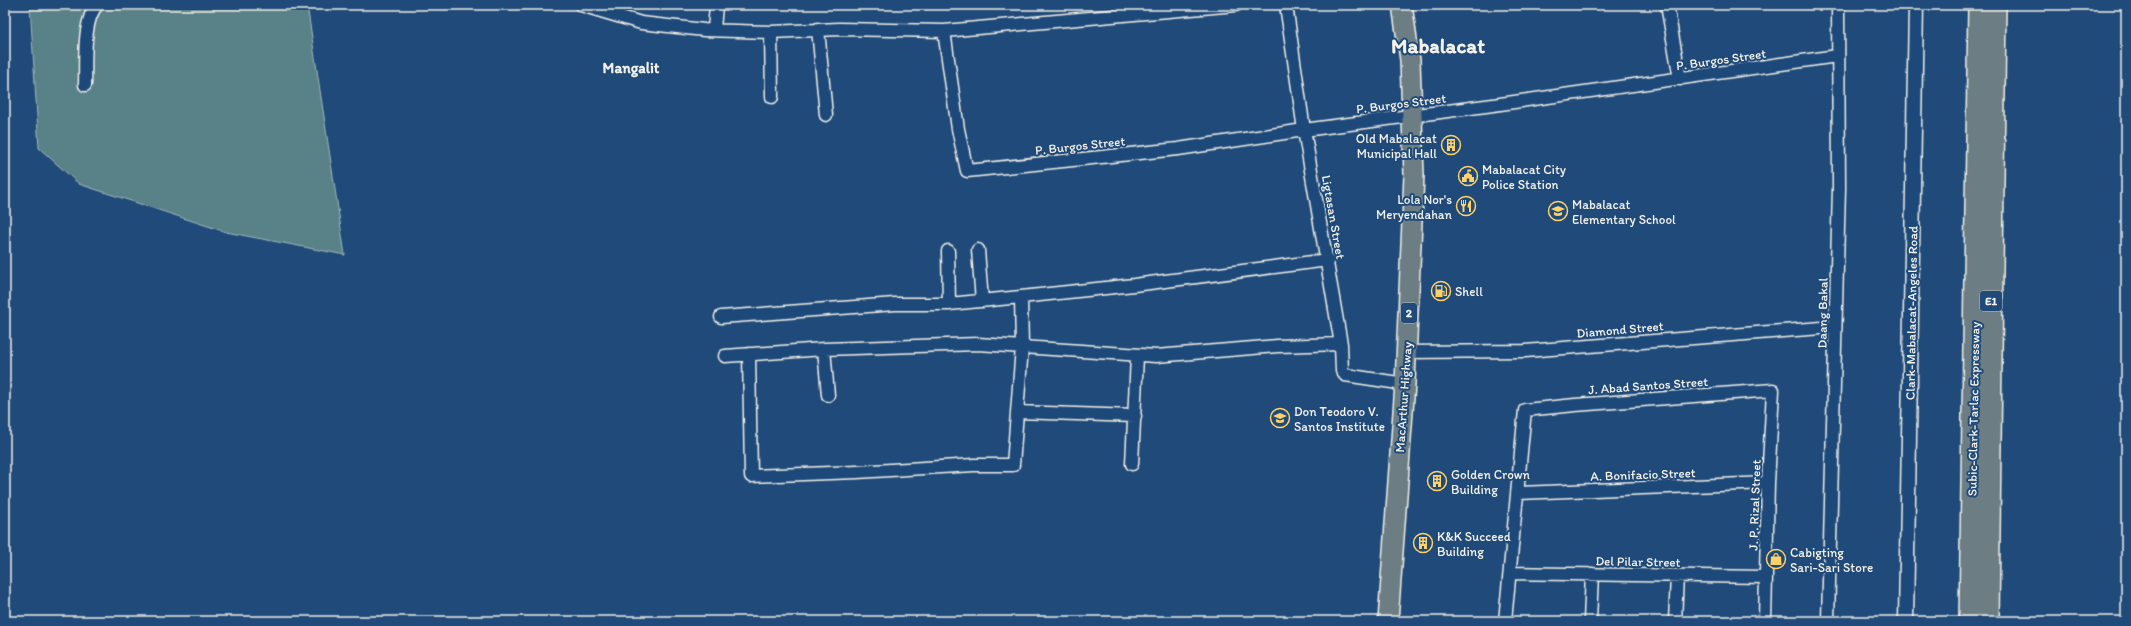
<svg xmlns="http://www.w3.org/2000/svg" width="2131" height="626" viewBox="0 0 2131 626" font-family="Itim,sans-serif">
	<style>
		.green { fill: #588188; stroke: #a6b9b8 }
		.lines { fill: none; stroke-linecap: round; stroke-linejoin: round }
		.minor-casing { stroke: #f4f1e8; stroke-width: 15 }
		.tertiary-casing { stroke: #f4f1e8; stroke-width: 17 }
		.trunk-casing { stroke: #f4f1e8; stroke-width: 22 }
		.motorway-casing { stroke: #f4f1e8; stroke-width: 24 }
		.minor { stroke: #1f4a7a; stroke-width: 12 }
		.tertiary { stroke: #1f4a7a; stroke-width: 14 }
		.trunk { stroke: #6c7e84; stroke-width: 19 }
		.motorway { stroke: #6c7e84; stroke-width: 21 }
		.labels { text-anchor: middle; stroke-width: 4; stroke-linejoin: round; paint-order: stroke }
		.shield { fill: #1f4a7a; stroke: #b4bfc7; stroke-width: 1 }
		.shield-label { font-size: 12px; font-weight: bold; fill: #f4f1e8 }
		.street-label { font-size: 13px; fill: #f4f1e8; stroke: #1f4a7a }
		.poi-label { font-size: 13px; fill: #f4f1e8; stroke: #1f4a7a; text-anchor: start }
		.quarter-label { font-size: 15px; font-weight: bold; fill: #f4f1e8; stroke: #1f4a7a }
		.town-label { font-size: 21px; font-weight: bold; fill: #f4f1e8; stroke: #1f4a7a }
	</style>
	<rect width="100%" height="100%" fill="#1f4a7a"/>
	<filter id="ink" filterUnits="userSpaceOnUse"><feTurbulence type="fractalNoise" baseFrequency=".025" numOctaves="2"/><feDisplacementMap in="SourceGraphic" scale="8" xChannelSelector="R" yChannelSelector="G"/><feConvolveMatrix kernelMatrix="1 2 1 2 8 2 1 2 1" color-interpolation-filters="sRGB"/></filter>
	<g filter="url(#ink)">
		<!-- green -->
		<path class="green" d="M30 5H307L345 255 226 232 79 184 39 148Z"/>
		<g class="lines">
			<defs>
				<path id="minor" d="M581 5 641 23 704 30 771 32 839 29 944 31 1236 5
					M1286 5 1304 130 1341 344 1342 371 1345 375 1405 384
					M1667 5 1680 79
					M818 29 826 115
					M714 30 716 5
					M944 31 958 129 967 171 1178 149 1304 130 1493 105 1837 56
					M771 32 772 97
					M85 85C86 63 82 21 97 5
					M978 250 982 301
					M948 251 949 304
					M721 317 895 304H949L1021 297 1134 285 1328 260
					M824 349 828 395
					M1406 352 1525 351 1835 327
					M749 354 751 476 857 472 974 465H1013L1022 347 1021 297
					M725 356 824 349 978 344 1156 356 1278 346 1341 344
					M1017 412 1135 416
					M1132 464 1137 356
					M1518 493 1768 483
					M1510 573 1765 577
					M1505 621 1525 410 1575 405 1773 390 1768 483 1765 621
					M1590 621 1592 574
					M1675 621 1677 576
					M1828 621 1839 188 1838 5"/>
				<path id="tertiary" d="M1906 621 1916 5"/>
				<path id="trunk" d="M1388 621 1405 384 1414 175 1410 60 1402 5"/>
				<path id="motorway" d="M1970 621 1979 5
					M1988 621 1995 5"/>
			</defs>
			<!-- minor casing -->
			<use href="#minor" class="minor-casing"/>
			<!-- tertiary casing -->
			<use href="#tertiary" class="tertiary-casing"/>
			<!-- trunk casing -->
			<use href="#trunk" class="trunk-casing"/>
			<!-- motorway casing -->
			<use href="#motorway" class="motorway-casing"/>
			<!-- minor -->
			<use href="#minor" class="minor"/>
			<!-- tertiary -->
			<use href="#tertiary" class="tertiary"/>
			<!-- trunk -->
			<use href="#trunk" class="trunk"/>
			<!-- motorway -->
			<use href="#motorway" class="motorway"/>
		</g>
	</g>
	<!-- icons -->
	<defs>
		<symbol id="building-ring" viewBox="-11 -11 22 22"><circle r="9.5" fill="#1f4a7a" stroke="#ffd166" stroke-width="1.5"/><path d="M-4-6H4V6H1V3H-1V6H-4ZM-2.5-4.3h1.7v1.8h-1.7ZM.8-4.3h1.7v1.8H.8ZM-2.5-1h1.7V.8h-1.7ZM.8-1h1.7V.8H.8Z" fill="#ffd166"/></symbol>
		<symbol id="civic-ring" viewBox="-11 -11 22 22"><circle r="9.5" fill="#1f4a7a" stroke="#ffd166" stroke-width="1.5"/><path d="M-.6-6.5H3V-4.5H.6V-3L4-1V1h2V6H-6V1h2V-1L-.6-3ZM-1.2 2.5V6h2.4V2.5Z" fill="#ffd166"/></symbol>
		<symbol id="restaurant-ring" viewBox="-11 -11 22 22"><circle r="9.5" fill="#1f4a7a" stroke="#ffd166" stroke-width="1.5"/><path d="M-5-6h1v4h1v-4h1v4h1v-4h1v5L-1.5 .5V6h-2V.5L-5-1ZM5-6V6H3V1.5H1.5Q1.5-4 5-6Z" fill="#ffd166"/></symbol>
		<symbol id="school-ring" viewBox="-11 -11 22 22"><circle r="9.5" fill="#1f4a7a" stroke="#ffd166" stroke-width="1.5"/><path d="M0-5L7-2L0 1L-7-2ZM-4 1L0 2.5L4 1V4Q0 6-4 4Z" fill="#ffd166"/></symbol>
		<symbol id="fuel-ring" viewBox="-11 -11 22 22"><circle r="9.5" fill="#1f4a7a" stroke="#ffd166" stroke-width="1.5"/><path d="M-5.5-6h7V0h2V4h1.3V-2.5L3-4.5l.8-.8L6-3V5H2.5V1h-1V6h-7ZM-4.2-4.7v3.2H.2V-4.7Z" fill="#ffd166"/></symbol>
		<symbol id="shop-ring" viewBox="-11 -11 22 22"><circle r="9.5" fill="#1f4a7a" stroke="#ffd166" stroke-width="1.5"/><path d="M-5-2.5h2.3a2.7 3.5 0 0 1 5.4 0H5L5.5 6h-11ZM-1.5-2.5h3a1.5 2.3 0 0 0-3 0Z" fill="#ffd166"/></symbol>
	</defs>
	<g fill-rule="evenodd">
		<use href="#building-ring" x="1440" y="134" width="22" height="22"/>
		<use href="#civic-ring" x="1457" y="165" width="22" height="22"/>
		<use href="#restaurant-ring" x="1455" y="195" width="22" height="22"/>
		<use href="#school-ring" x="1547" y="200" width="22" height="22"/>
		<use href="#fuel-ring" x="1430" y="280" width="22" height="22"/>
		<use href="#school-ring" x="1269" y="407" width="22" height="22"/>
		<use href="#building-ring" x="1426" y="470" width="22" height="22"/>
		<use href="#building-ring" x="1412" y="532" width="22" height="22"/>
		<use href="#shop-ring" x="1765" y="548" width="22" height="22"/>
	</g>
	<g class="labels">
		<!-- shield labels -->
		<g class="shield">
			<rect x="1980" y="291" width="22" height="20" rx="3"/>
			<rect x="1401" y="303" width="16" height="20" rx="3"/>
		</g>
		<g class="shield-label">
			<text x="1991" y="305">E1</text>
			<text x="1409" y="317">2</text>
		</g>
		<!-- street labels -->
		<g class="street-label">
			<text transform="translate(1721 59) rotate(-8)" y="5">P. Burgos Street</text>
			<text transform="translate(1401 103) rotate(-7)" y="5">P. Burgos Street</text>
			<text transform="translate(1080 145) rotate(-6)" y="5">P. Burgos Street</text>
			<text transform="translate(1334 217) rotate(80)" y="5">Ligtasan Street</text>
			<text transform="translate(1822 313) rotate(-89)" y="5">Daang Bakal</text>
			<text transform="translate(1911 313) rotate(-89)" y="5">Clark-Mabalacat-Angeles Road</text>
			<text transform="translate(1620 329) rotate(-5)" y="5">Diamond Street</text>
			<text transform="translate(1648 385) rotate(-4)" y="5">J. Abad Santos Street</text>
			<text transform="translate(1403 397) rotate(-86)" y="5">MacArthur Highway</text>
			<text transform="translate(1973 409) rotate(-89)" y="5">Subic-Clark-Tarlac Expressway</text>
			<text transform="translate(1643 474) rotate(-2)" y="5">A. Bonifacio Street</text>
			<text transform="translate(1754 505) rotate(-88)" y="5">J. P. Rizal Street</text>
			<text transform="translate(1638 561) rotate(1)" y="5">Del Pilar Street</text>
		</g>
		<!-- poi labels -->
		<g class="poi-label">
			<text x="1437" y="143" text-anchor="end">Old Mabalacat<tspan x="1437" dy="15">Municipal Hall</tspan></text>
			<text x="1482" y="174">Mabalacat City<tspan x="1482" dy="15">Police Station</tspan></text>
			<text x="1452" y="204" text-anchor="end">Lola Nor's<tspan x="1452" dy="15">Meryendahan</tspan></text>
			<text x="1572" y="209">Mabalacat<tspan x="1572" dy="15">Elementary School</tspan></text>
			<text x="1455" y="296">Shell</text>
			<text x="1294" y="416">Don Teodoro V.<tspan x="1294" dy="15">Santos Institute</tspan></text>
			<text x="1451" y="479">Golden Crown<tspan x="1451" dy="15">Building</tspan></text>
			<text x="1437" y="541">K&amp;K Succeed<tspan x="1437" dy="15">Building</tspan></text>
			<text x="1790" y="557">Cabigting<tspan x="1790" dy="15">Sari-Sari Store</tspan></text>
		</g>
		<!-- quarter labels -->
		<g class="quarter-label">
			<text x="631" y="73">Mangalit</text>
		</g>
		<!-- town labels -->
		<g class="town-label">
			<text x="1438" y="53">Mabalacat</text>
		</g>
	</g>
	<!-- margin -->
	<rect width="2131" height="626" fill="none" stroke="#1f4a7a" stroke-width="20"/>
	<rect x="10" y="10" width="2111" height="606" fill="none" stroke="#f4f1e8" stroke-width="1.5" filter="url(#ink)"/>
</svg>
